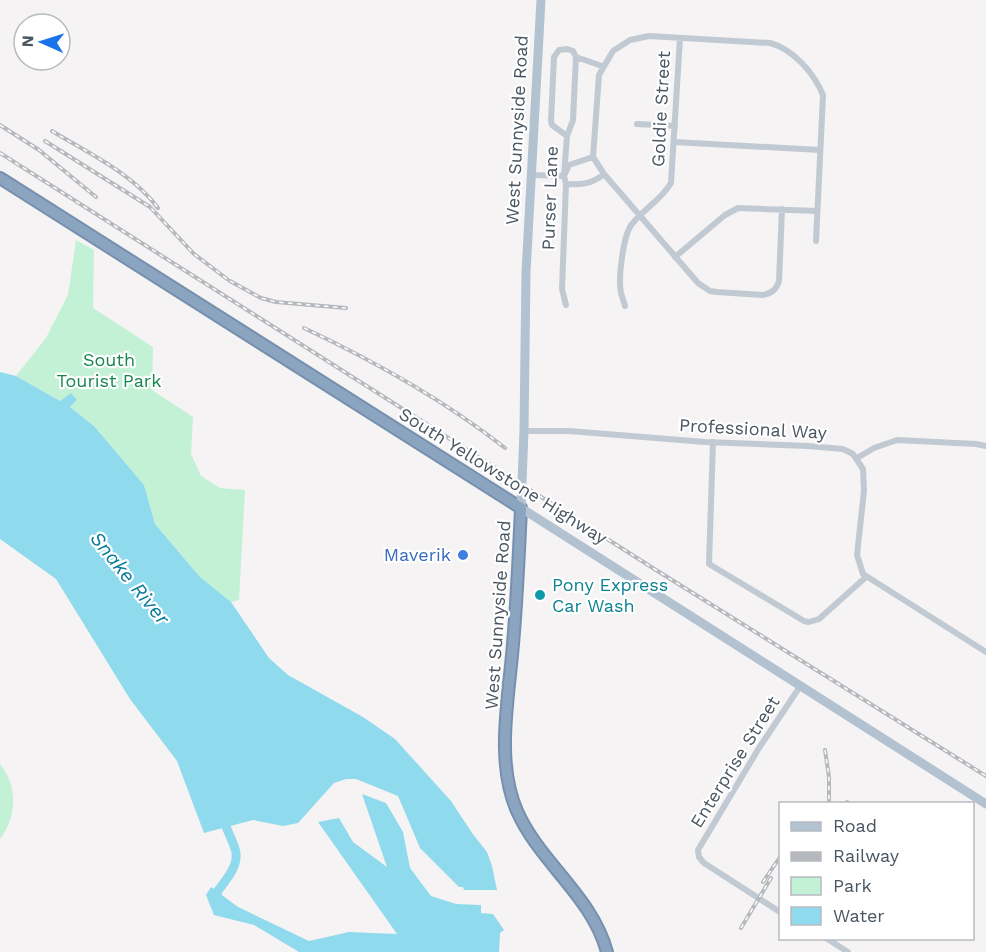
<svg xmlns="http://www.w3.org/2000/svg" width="986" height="952" viewBox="0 0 986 952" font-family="'Work Sans',sans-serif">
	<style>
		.green { fill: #c3f1d5 }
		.water { fill: #90daee }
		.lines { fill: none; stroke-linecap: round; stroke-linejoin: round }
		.river { stroke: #90daee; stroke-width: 9 }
		.highway-casing { stroke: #7690ad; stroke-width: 14 }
		.street { stroke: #c1cad2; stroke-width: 6 }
		.primary { stroke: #b3c2d1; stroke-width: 9 }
		.highway { stroke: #8ba5c1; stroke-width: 10 }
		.rail-casing { stroke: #b5b8bd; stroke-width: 4 }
		.rail { stroke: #fff; stroke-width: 1.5; stroke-dasharray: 4.5; stroke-linecap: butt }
		.shop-dot { fill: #3f7fe0; stroke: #fff; stroke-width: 2 }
		.culture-dot { fill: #0f9aa8; stroke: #fff; stroke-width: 2 }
		.labels { text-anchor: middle; stroke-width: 4.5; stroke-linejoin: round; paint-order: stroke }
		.street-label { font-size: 18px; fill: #4a5661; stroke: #fff }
		.park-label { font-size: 18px; fill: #17864f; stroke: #fff }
		.shop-label { font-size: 18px; fill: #366cbe; stroke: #fff; text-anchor: end }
		.culture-label { font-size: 18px; fill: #0d838f; stroke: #fff; text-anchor: start }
		.water-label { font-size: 20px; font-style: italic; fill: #0c7c9b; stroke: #fff }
	</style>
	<rect width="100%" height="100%" fill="#f5f3f3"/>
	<!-- green -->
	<path class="green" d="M76 240 94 250 93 308 153 347 152 390 193 417 191 454 201 476 220 488 245 490 239 600 231 602 200 577 155 524 144 485 94 426 70 407 77 400 71 393 60 401 16 376 46 338 68 295Z
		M0 764C18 786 17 817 0 839Z"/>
	<!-- water -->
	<path class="water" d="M0 372 16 376 60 401 71 393 77 400 70 407 94 426 144 485 155 524 200 577 231 602 269 658 288 675 363 717 395 739 451 801 472 833 487 852 492 866 497 890H464L463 887H459L420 848 398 796 356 779H346L334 783 298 823 283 826 253 820 204 833 177 761 130 699 56 579 0 539Z
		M362 794 386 803 403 832 410 868 431 896 456 904 481 905V913L493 914 504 930 500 933 499 952H299L254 925 214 915 206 895 211 887 238 907 309 941 349 932 397 934 318 822 339 818 353 842 387 867Z"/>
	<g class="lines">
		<!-- river -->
		<path class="river" d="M219 903 217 892C225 881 238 867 236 853 234 841 225 829 223 816"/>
		<defs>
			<path id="highway" d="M0 178 521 508C519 553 517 599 513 644 509 697 495 761 517 811 540 863 592 896 607 952"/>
		</defs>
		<!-- highway casing -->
		<use href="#highway" class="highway-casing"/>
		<!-- street -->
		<path class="street" d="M576 57 602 66
			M637 124 675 126
			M567 136 552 125 551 121 554 57 559 50 567 49 573 51 576 57
			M674 142 820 150
			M532 175 564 176 569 165 593 157
			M566 184C581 185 592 184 604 174
			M782 209 779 281C776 290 772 293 763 295L717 292 710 291 698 283 604 174 593 157 599 75 613 51 630 40 649 36 770 43C793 49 814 73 823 95L816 241
			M675 257 725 215 738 208 817 211
			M566 305 562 289 566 184 564 176 567 136 573 120 576 57
			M625 306C624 302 622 297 621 293 618 279 623 235 632 224 644 209 661 200 671 183L680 38
			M524 431H569L705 442 808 446 843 449 853 454 863 469 864 491 857 555 863 574 986 652
			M713 442 709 564 804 621 809 622 819 619 866 577
			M857 458 874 448 897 440 976 444 986 446
			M780 912 704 863 699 857 698 850 759 748 801 685
			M826 938 848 952"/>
		<!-- primary -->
		<path class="primary" d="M541 0 526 272 524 431 521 508 986 804"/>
		<!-- highway -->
		<use href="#highway" class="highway"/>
		<defs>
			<path id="rail" d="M0 125 39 150 96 197
				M52 131C88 153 132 173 158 208
				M45 141 150 207 194 254 227 279
				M0 153 656 570 986 776
				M230 281 261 298 276 302 346 308
				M304 328C374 361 444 400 505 448
				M825 750 829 777V804
				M847 802 849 804
				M763 882 780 857
				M741 928 771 878"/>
		</defs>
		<!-- rail casing -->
		<use href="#rail" class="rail-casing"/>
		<!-- rail -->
		<use href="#rail" class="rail"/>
	</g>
	<!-- markers -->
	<circle class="shop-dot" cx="463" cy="555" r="6"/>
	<circle class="culture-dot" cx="540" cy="595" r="6"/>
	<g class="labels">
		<!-- street labels -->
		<g class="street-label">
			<text transform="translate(661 109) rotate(-87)" y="6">Goldie Street</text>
			<text transform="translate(517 130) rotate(-87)" y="6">West Sunnyside Road</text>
			<text transform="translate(550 198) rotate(-88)" y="6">Purser Lane</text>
			<text transform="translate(753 429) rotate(3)" y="6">Professional Way</text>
			<text transform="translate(503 476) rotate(32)" y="6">South Yellowstone Highway</text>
			<text transform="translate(498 615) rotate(-86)" y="6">West Sunnyside Road</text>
			<text transform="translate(735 762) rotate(-58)" y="6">Enterprise Street</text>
		</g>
		<!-- park labels -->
		<g class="park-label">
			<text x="109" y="366">South<tspan x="109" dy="21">Tourist Park</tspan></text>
		</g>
		<!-- shop labels -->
		<g class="shop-label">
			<text x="451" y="561">Maverik</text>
		</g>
		<!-- culture labels -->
		<g class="culture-label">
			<text x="552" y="591">Pony Express<tspan x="552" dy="21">Car Wash</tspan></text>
		</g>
		<!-- water labels -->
		<g class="water-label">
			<text transform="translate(130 578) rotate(51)" y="7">Snake River</text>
		</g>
	</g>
	<!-- legend -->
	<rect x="779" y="802" width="195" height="138" fill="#ffffff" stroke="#b7bbc0" stroke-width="1.5"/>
	<rect x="791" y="822" width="30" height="9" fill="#b3c2d1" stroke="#b7bbc0" stroke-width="1.5"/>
	<text x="833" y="832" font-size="18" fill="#4a5661">Road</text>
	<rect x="791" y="852" width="30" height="9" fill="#b5b8bd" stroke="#b7bbc0" stroke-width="1.5"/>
	<text x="833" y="862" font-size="18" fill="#4a5661">Railway</text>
	<rect x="791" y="877" width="30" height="18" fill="#c3f1d5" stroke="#b7bbc0" stroke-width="1.5"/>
	<text x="833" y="892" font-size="18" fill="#4a5661">Park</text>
	<rect x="791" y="907" width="30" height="18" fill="#90daee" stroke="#b7bbc0" stroke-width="1.5"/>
	<text x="833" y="922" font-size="18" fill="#4a5661">Water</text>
	<!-- north arrow -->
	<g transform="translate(42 42) rotate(273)"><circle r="28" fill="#ffffff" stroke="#b7bbc0" stroke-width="1.5"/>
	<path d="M0-4.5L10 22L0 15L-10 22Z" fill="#1a73e8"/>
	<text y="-9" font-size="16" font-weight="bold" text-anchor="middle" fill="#4a5661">N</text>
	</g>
</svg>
